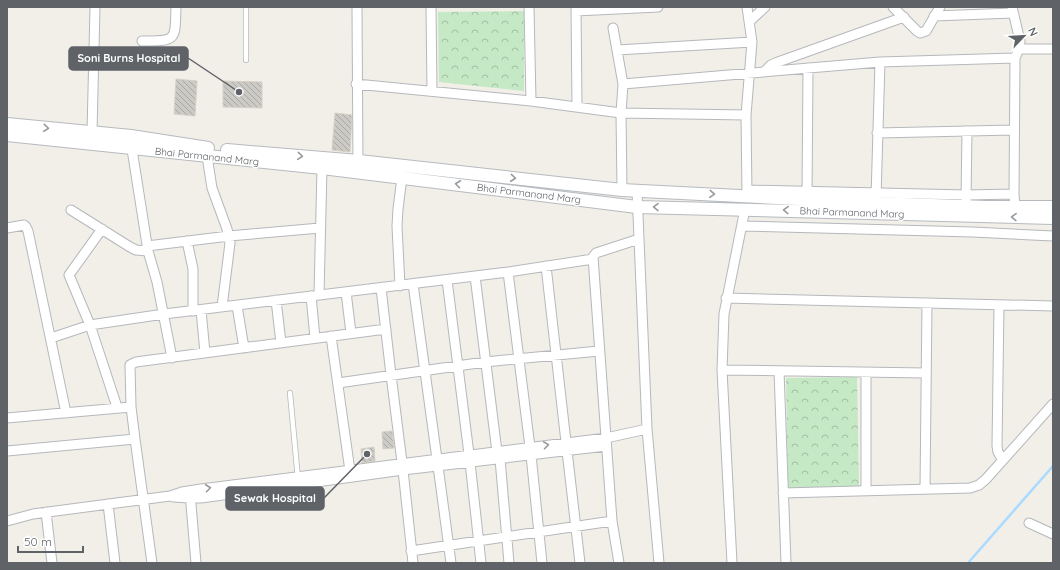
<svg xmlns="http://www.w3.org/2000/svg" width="1060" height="570" viewBox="0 0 1060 570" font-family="Quicksand,sans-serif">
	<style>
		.forest { fill: url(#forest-crowns) }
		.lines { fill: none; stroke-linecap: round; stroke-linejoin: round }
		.stream { stroke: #aadaff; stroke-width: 2.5 }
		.building { fill: url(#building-back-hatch); stroke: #d6d1c6 }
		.lane-casing { stroke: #b5b8bc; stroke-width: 6 }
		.street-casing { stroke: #b5b8bc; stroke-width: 11 }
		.secondary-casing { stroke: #b6babf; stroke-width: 14 }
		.lane { stroke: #fff; stroke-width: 4.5 }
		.street { stroke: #fff; stroke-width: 9 }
		.secondary { stroke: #fff; stroke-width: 12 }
		.oneway { stroke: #979a9d }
		.labels { text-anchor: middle; stroke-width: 3; stroke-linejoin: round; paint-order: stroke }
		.street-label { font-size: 10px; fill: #5f6368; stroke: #fff }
		.leader { fill: none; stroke: #5f6368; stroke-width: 1.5 }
		.callout-dot { fill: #5f6368; stroke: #fff; stroke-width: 1.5 }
		.callout { fill: #5f6368; stroke: #5f6368; stroke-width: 1.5 }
		.callout-label { font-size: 11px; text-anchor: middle; font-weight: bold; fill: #fff }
	</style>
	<defs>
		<pattern id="forest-crowns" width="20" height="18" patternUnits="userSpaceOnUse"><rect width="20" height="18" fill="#c5e8c5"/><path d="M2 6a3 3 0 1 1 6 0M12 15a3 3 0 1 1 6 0" fill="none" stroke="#a3c0a4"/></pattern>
		<pattern id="building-back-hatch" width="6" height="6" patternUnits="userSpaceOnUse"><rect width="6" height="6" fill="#cccac5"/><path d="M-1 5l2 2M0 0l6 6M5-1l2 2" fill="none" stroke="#a9a8a4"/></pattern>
	</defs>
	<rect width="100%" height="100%" fill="#f1efe8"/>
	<!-- forest -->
	<path class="forest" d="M524 11V91L439 82 438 12Z
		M857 377 859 486 788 488 786 378Z"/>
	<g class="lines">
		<!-- stream -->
		<path class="stream" d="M968 563 1053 466"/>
	</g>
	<!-- building -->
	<path class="building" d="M176 79 197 81 195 116 174 114Z
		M223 81 262 82V108L223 107Z
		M335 113 352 115 350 152 332 150Z
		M392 431 394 448 383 449 382 432Z
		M374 447 375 461 362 463 361 449Z"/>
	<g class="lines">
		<defs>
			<path id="lane" d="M246 60V7
				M290 393 298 479"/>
			<path id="street" d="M357 7 358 167
				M431 7 432 91
				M529 7 531 101
				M576 7 577 107
				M747 7 752 42 746 115 747 196
				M893 7 917 31 920 33 926 31 940 7
				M1012 7 1020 41 1019 49 1015 58 1014 194 1015 207
				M576 11 658 7
				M934 16 1013 13
				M750 21 765 7
				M613 28 623 84 621 113 622 190
				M142 41C177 41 175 41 176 7
				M1019 49H1053
				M617 50 752 42
				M764 72 771 65 778 62 904 17
				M356 84 531 101 621 113 746 115
				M623 84 880 62 1015 58
				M877 133 1014 130
				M90 137 92 132 95 7
				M131 143 148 251 157 282 172 358
				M207 156 212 188 227 229 230 243 222 307
				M747 190 966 195 1014 194
				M637 191 647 429 659 563
				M807 197 808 68
				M876 198 880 62
				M966 200 967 131
				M71 210 130 247 136 250 148 251
				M742 226 973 232 1053 236
				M7 228 24 225 26 227 28 231 66 413
				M102 229 69 275 90 325 117 407
				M187 241 193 269V311
				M147 246 229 236 320 228
				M546 266 566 442
				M508 272 531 455 542 563
				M475 276 497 452
				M447 280 470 462 481 563
				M413 284 437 459
				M400 286 397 226 398 209 402 177
				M381 288 391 375 403 470 413 563
				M346 292 351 333
				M319 295 322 168
				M311 296 315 338
				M726 298 1053 306
				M276 300 281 343
				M999 305 997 446 998 452 1003 460
				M237 306 244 348
				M201 310 205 353
				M331 336 350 471
				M51 338 90 325 164 314 508 272 593 259
				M722 370 926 373
				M779 371 786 563
				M866 373V490
				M338 383 485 362 599 351
				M7 418 131 407
				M7 451 135 439
				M567 451 580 563
				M500 459 509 563
				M438 466 451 563
				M925 488 927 303
				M190 493 196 563
				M783 493 970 488 979 485 986 479 1053 404
				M173 497 190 498H201L403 470 606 446
				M108 504 115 563
				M46 512 52 563
				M7 521 33 514 170 496 182 492 201 489 606 438 647 429
				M1029 523 1053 534
				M411 551 612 521
				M152 563 135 439 131 407 130 365 136 362 386 329
				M619 563 612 521 593 257 596 253 639 239
				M732 563 722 370 724 314 745 209"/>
			<path id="secondary" d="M7 124 131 136 208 148
				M7 135 322 168 637 207 1053 218
				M227 150 359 161 622 190 876 203 986 207H1053"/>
		</defs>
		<!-- lane casing -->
		<use href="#lane" class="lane-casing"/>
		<!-- street casing -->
		<use href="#street" class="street-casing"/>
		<!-- secondary casing -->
		<use href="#secondary" class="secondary-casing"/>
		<!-- lane -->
		<use href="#lane" class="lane"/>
		<!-- street -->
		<use href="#street" class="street"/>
		<!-- secondary -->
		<use href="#secondary" class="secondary"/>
	</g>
	<!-- one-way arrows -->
	<defs><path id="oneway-chevron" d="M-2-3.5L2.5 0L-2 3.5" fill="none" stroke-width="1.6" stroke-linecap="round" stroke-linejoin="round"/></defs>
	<g class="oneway">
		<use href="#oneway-chevron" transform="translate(46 128) rotate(5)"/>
		<use href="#oneway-chevron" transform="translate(300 156) rotate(5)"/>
		<use href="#oneway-chevron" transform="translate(513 178) rotate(6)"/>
		<use href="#oneway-chevron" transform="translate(458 184) rotate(-173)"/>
		<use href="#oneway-chevron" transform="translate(712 194) rotate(3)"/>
		<use href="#oneway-chevron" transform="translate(656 207) rotate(-179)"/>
		<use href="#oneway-chevron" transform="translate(786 210) rotate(-178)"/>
		<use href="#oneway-chevron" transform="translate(1014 217) rotate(-178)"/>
		<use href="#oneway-chevron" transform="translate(546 445) rotate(-8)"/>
		<use href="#oneway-chevron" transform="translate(208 488) rotate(-7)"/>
	</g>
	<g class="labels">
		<!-- street labels -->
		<g class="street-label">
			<text transform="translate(207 156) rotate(6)" y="4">Bhai Parmanand Marg</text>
			<text transform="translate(529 193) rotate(7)" y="4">Bhai Parmanand Marg</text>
			<text transform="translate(852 212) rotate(2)" y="4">Bhai Parmanand Marg</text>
		</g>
	</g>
	<!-- callouts -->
	<path class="leader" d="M239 92L188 58M367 454L324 498"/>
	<g class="callout-dot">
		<circle cx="239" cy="92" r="4"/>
		<circle cx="367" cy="454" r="4"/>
	</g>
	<g class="callout">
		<rect x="69" y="47" width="119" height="23" rx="4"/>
		<rect x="226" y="487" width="98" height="23" rx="4"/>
	</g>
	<g class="callout-label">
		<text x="129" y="62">Soni Burns Hospital</text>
		<text x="275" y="502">Sewak Hospital</text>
	</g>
	<!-- border -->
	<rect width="1060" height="570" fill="none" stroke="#5f6368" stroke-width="16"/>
	<!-- north arrow -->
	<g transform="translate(1024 36) rotate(65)" stroke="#ffffff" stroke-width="3" paint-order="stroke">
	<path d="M0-3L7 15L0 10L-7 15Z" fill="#5f6368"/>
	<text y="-6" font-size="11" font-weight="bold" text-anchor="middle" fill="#5f6368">N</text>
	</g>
	<!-- scale -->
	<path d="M18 546v6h65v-6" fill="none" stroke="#5f6368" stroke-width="2"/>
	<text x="24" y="546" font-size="12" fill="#5f6368" stroke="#ffffff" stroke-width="3" paint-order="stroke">50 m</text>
</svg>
